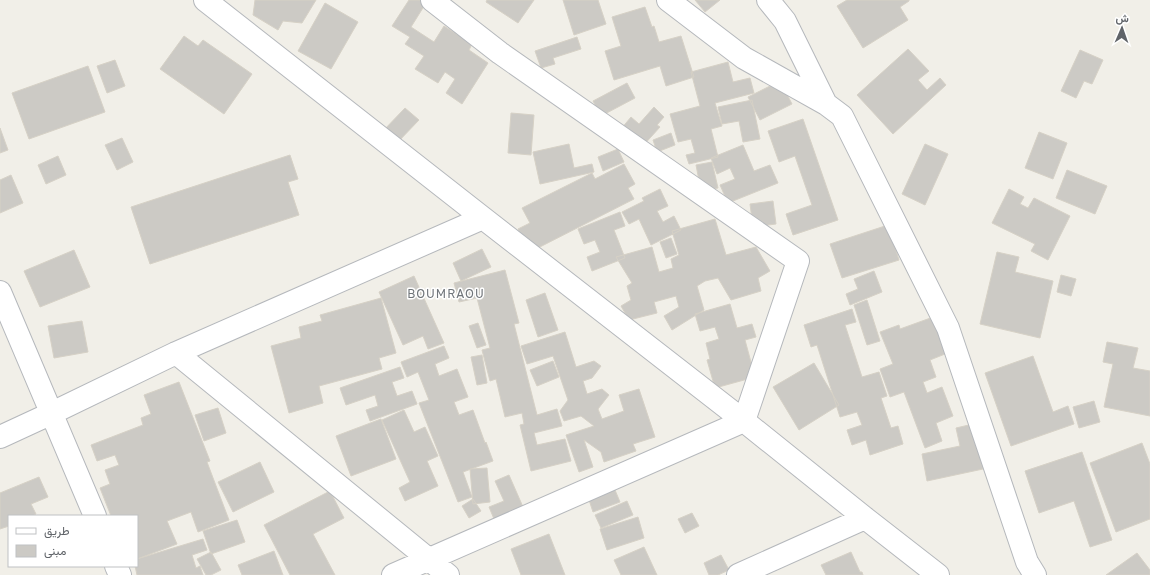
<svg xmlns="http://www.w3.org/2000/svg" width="1150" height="575" viewBox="0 0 1150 575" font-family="'Golos Text',Vazirmatn,sans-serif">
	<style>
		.building { fill: #cccac5; stroke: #d6d1c6 }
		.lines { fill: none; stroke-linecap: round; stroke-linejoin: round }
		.minor-casing { stroke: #b5b8bc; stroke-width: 24 }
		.minor { stroke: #fff; stroke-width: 22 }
		.labels { text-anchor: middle; stroke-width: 3; stroke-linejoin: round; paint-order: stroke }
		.quarter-label { font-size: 12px; letter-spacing: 1px; fill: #70757a; stroke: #fff }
	</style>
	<rect width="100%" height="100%" fill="#f1efe8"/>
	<!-- building -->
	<path class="building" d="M255 0H316L302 23 283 21 278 30 253 15Z
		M409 0H422L426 3 411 27 434 42 444 26 472 44 469 50 488 63 462 104 446 93 455 79 445 72 438 83 415 69 424 56 405 44 410 37 392 26Z
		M487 0H534L518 23 486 2Z
		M563 0H598L606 24 574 35Z
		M695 0H720L705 12Z
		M847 0H909V1L900 7 908 20 863 48 837 6Z
		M325 3 358 22 331 69 298 51Z
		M645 7 652 27 654 26 659 42 681 36 694 77 666 86 660 66 614 80 605 51 621 46 612 17Z
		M184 36 198 46 203 40 252 74 224 114 160 69Z
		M577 37 581 49 553 58 555 64 541 68 535 51Z
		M908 49 929 71 918 80 927 90 940 78 946 85 893 134 857 95Z
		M1080 50 1103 60 1092 84 1084 81 1076 98 1061 91Z
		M115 60 125 86 107 93 97 66Z
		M728 62 733 82 750 78 754 93 715 103 722 126 711 129 718 157 689 164 686 155 695 153 691 139 678 142 670 114 700 106 691 72Z
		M88 66 105 112 29 139 12 93Z
		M780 81 792 104 760 120 748 97Z
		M627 83 635 98 601 116 593 101Z
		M752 100 760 139 743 142 739 121 722 124 718 107Z
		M654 107 664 117 657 125 660 127 641 148 621 129 631 117 639 124Z
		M405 108 419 120 396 144 382 132Z
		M511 113 534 115 531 155 508 153Z
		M803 119 838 220 793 235 786 214 812 205 795 156 779 162 768 131Z
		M0 128 8 150 0 153Z
		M1039 132 1067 143 1053 179 1025 168Z
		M671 133 675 145 657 152 653 140Z
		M122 138 133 162 117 170 105 145Z
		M569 144 574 168 592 164 594 172 540 184 533 152Z
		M925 144 948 154 925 205 902 194Z
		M743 145 754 171 770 165 778 183 728 203 720 185 735 179 730 168 717 174 711 158Z
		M618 149 624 162 603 171 598 157Z
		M290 155 298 179 288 182 299 215 150 264 131 207Z
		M58 156 66 175 46 184 38 165Z
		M712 162 718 188 701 191 696 165Z
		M624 164 635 184 628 188 634 199 530 252 518 229 530 223 522 208 592 173 595 179Z
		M1067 170 1107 186 1095 214 1056 198Z
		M11 175 23 203 0 213V180Z
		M660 189 668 206 657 211 663 222 674 216 681 230 651 245 639 219 629 224 622 212 644 201 642 198Z
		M1009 189 1024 197 1020 204 1028 208 1034 198 1070 216 1048 260 1031 251 1035 244 992 223Z
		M773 201 776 224 753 227 750 204Z
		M620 212 625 226 614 230 625 258 592 271 587 257 600 252 595 240 584 244 578 229Z
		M715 219 726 255 756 247 770 271 758 278 761 291 731 300 718 278 705 281 697 286 704 310 672 330 664 316 679 307 676 296 654 302 657 313 629 320 621 306 631 300 627 286 632 283 616 257 652 247 659 272 673 268 671 259 679 255 672 231Z
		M888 225 899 260 842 278 830 244Z
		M671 238 677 254 666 258 660 242Z
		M482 249 491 267 461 281 453 263Z
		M74 250 90 287 40 307 24 271Z
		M997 252 1019 257 1015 272 1053 281 1040 338 980 324Z
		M505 270 519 323 514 324 537 415 557 409 562 426 534 433 537 445 565 439 571 461 531 471 520 425 524 424 522 413 505 417 496 379 490 381 482 350 490 348 477 298 459 302 454 283Z
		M874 271 882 292 850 305 846 294 858 289 854 279Z
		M1061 275 1076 279 1071 296 1057 292Z
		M414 276 444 343 428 349 423 336 403 345 379 292Z
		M545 293 558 330 538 337 526 300Z
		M381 298 396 353 379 358 382 369 319 386 323 403 289 413 271 346 301 338 299 327 322 321 320 315Z
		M867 300 880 341 867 345 854 305Z
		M730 304 737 328 752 324 756 337 745 340 755 377 715 388 707 360 710 359 706 343 719 339 715 327 700 331 695 314Z
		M852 309 856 322 845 325 862 377 879 372 887 396 881 398 891 428 898 426 903 444 870 455 866 440 852 445 847 430 862 425 857 412 840 417 817 345 811 347 804 325Z
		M936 316 950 352 930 360 936 377 923 382 927 393 942 387 953 416 936 423 942 441 925 448 904 392 890 397 880 369 893 364 880 332 899 325 900 329Z
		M82 321 88 352 54 358 48 326Z
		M478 323 486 345 477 348 469 326Z
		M565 332 576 367 594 361 601 366 592 378 583 381 587 394 602 389 609 395 598 409 602 419 624 411 619 395 639 389 655 437 633 444 636 451 604 462 601 452 584 440 593 467 579 472 566 435 594 426 581 416 564 421 560 411 568 400 553 356 527 364 521 346Z
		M1107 342 1138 348 1133 368 1150 371V416L1104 407 1113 364 1103 362Z
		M444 346 449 358 435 364 439 376 457 369 468 397 454 402 459 415 473 410 485 443 486 442 493 461 463 472 472 497 458 502 419 403 429 400 418 372 407 377 401 362Z
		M482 355 487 383 477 385 471 357Z
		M1033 356 1053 412 1068 406 1074 424 1011 446 985 373Z
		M553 361 559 377 537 386 530 370Z
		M814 363 839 405 799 430 773 387Z
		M400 367 404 378 392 382 397 396 412 391 417 404 370 421 366 410 378 406 375 395 346 405 340 388Z
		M179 382 210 461 207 462 229 520 198 532 191 512 167 521 177 544 137 559V516H111L100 488 110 484 105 470 119 465 115 455 97 461 91 445 143 425 141 418 151 414 144 395Z
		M1094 401 1100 422 1079 428 1073 407Z
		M218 408 226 433 204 441 195 415Z
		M404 410 414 432 425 427 438 456 427 461 438 486 405 501 399 488 410 482 382 420Z
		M381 419 396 459 351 476 336 436Z
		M973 424 983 469 927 481 922 454 960 446 956 428Z
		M1142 443 1150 464V519L1116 532 1090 463Z
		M1082 452 1112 540 1090 547 1074 501 1039 513 1025 471Z
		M260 462 274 492 233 512 218 482Z
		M487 468 490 502 473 504 470 469Z
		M509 475 523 507 494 519 489 507 504 501 495 481Z
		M39 477 48 497 31 504 36 514 32 516H9V526L0 529V493Z
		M615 490 620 502 593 512 589 500Z
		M330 491 344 518 313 534 335 575H290L264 525Z
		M473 499 481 511 469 518 462 506Z
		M627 501 633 515 601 528 595 515Z
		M692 513 699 526 685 533 678 519Z
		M638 517 644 538 607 550 600 529Z
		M237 520 245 542 211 554 203 531Z
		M549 534 565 575H521L511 549Z
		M203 539 207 550 192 555 196 568 200 566 203 575H137L135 566H137V559Z
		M644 547 657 575H621L614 560Z
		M274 551 283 575H242L238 565Z
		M211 552 221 570 211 575H206L197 559Z
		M851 552 860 572H862L863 575H826L821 565Z
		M1137 553 1150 570V575H1106Z
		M721 555 729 570 718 575H709L704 563Z"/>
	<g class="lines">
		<defs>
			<path id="minor" d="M205 0 483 218 744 421 865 518 938 575
				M668 0 744 58 826 104
				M768 0 785 21 826 104 842 116 948 328 1027 562 1035 575
				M0 292 95 516
				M176 353 448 575
				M0 437 52 413 176 353 483 218
				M116 566 120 575
				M393 575 744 421 798 261 500 53 432 0
				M738 575 865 518"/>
		</defs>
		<!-- minor casing -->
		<use href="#minor" class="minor-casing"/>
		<!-- minor -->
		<use href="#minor" class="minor"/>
	</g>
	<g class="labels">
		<!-- quarter labels -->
		<g class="quarter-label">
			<text x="446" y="298">BOUMRAOU</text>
		</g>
	</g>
	<!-- legend -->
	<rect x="8" y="515" width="130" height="52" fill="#ffffff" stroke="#bfc1c3"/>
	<rect x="16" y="528" width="20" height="6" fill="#ffffff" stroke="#bfc1c3"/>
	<text x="44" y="535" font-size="12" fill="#5f6368">طريق</text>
	<rect x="16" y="545" width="20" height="12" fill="#cccac5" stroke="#bfc1c3"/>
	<text x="44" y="555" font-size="12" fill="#5f6368">مبنى</text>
	<!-- north arrow -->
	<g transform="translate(1122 28) rotate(2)" stroke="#ffffff" stroke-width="3" paint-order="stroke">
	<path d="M0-3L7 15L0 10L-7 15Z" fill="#5f6368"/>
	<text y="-6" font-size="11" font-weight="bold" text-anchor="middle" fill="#5f6368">ش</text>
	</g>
</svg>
